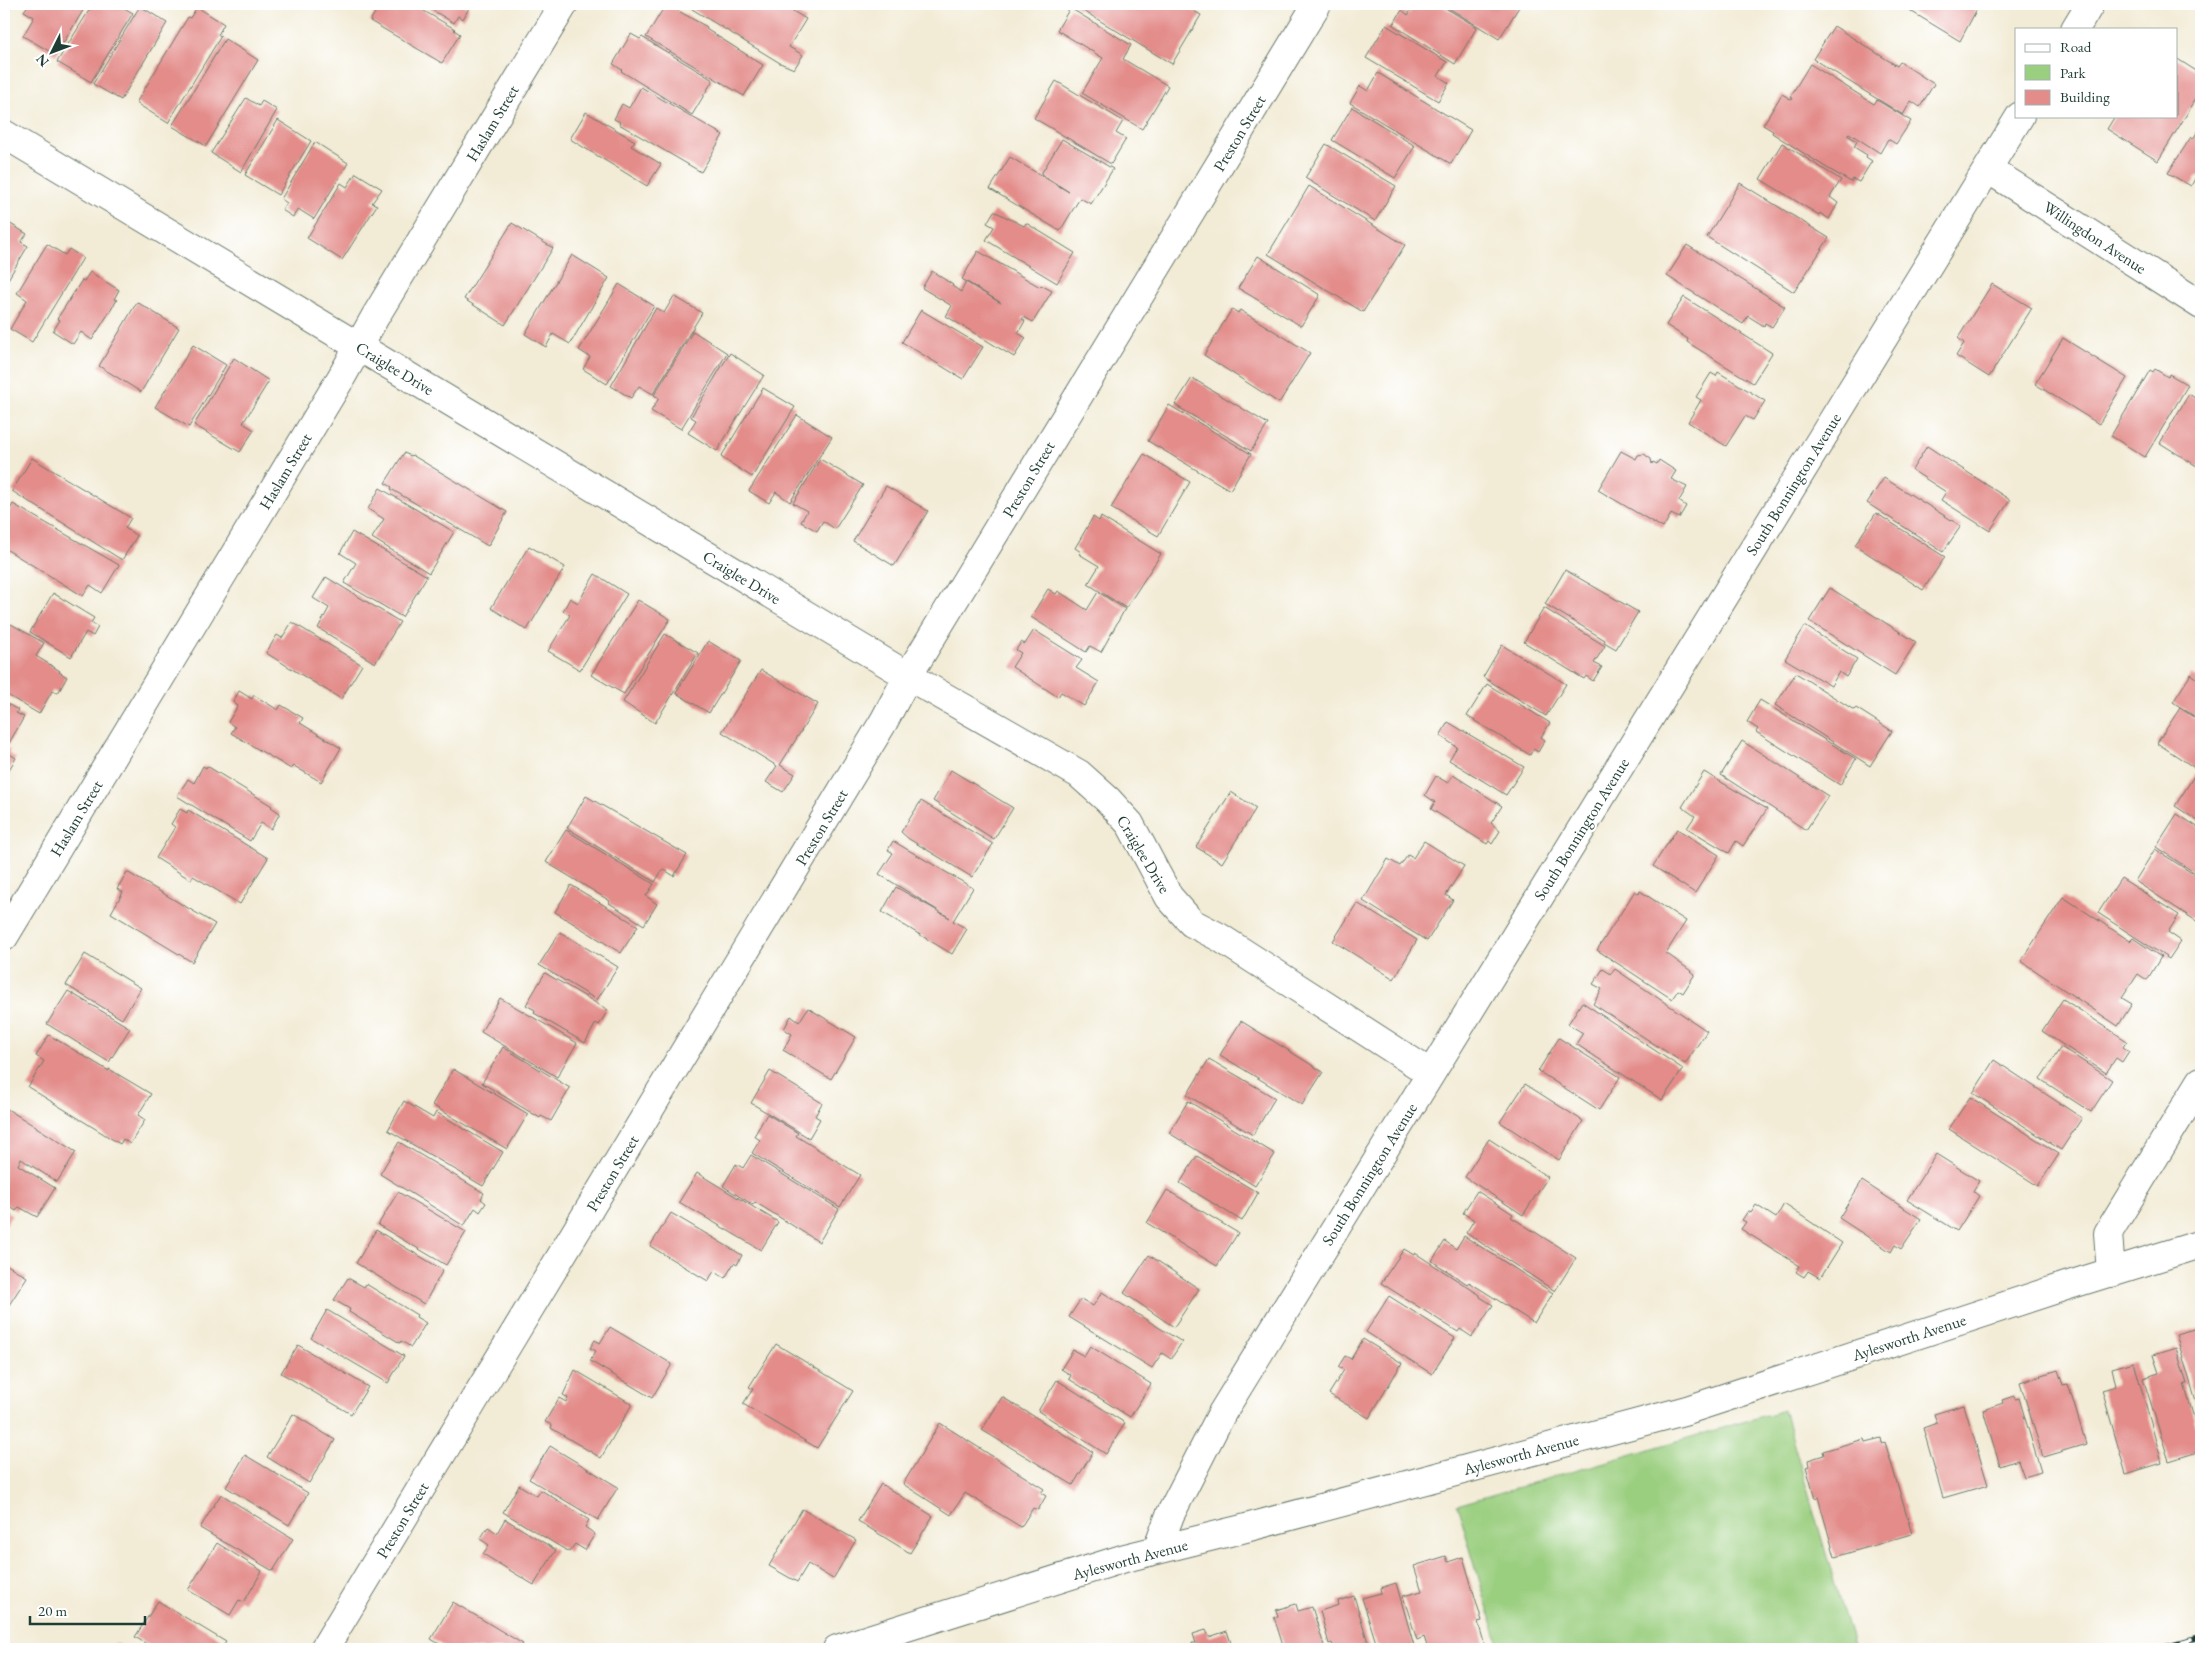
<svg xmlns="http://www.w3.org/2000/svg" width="2205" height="1653" viewBox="0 0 2205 1653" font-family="'EB Garamond',serif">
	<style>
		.green { fill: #9bcf80; stroke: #5d865a }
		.building { fill: #e38c8a }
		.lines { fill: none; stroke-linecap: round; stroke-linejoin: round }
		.minor-casing { stroke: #697a6c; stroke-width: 30 }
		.minor { stroke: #fff; stroke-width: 28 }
		.rail-casing { stroke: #1f3d34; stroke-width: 5.5 }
		.rail { stroke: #fff; stroke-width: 4; stroke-dasharray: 11; stroke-linecap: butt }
		.labels { text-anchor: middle; stroke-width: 4.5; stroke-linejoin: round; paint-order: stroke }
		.street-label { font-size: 16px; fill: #1f3d34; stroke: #fff }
	</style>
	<rect width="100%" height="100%" fill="#fff"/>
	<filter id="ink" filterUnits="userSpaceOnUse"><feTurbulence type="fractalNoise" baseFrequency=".02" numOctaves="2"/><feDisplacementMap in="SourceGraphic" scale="10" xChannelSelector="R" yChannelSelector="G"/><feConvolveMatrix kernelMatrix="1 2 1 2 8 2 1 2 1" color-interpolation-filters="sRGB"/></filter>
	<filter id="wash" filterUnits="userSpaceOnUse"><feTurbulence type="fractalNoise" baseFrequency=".0096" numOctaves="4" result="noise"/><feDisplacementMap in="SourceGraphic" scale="20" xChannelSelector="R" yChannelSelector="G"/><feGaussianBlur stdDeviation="1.12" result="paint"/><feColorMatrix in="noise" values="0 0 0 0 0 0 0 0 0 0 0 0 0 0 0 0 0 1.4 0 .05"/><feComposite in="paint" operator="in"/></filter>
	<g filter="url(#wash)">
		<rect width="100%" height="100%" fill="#f2ebd5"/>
		<!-- green -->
		<path class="green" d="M1784 1410 1854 1649H1500L1457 1505Z"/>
		<g id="blocks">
			<!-- building -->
			<path class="building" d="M4 4H13L4 18Z
				M29 4H87L56 55 23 36 34 17 24 11Z
				M93 4H117L133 13 91 82 57 62Z
				M380 4H412L455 29 454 30 460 34 442 63 370 21Z
				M422 4H465L464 5 469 8 463 19 458 16 454 23Z
				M666 4 707 27 706 29 763 65 744 96 646 37Z
				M695 4H781L806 19 789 47 803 55 794 69 780 63 692 9Z
				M1072 4H1181L1201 15 1172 64Z
				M1415 4H1439L1477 27 1455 64 1393 25 1402 10 1408 15Z
				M1442 4H1513L1519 7 1499 39Z
				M1899 4H1973L1978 7 1960 41Z
				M140 6 167 23 121 100 93 84Z
				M197 7 224 24 218 35 221 36 168 123 136 103 188 17 190 18Z
				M1070 8 1131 45 1123 59 1168 86 1142 129 1082 93 1103 58 1057 30Z
				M1386 25 1447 62 1438 76 1449 83 1438 101 1366 58Z
				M1834 26 1897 66 1900 62 1934 84 1920 107 1911 101 1903 115 1813 59Z
				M631 34 640 39 642 37 713 80 692 115 621 71 622 70 613 64Z
				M225 39 258 60 206 146 172 126Z
				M2176 58 2201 74V91L2158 161 2107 129 2115 116H2176Z
				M1810 64 1874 104 1877 100 1911 121 1896 144 1888 139 1880 153 1849 133 1847 135 1857 141 1854 147 1867 155 1866 157 1872 161 1859 182 1853 179 1851 182 1827 168 1772 133 1773 131 1763 125 1782 94 1792 100 1793 98 1790 97Z
				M1378 73 1471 130 1451 164 1350 103 1360 86 1368 91Z
				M1056 81 1123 121 1116 133 1126 139 1111 164 1034 118Z
				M641 87 723 135 701 172 619 124 620 122 614 119 622 104 629 108Z
				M246 98 259 106 262 101 277 110 241 172 211 153Z
				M1352 107 1415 146 1395 178 1332 140Z
				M586 112 635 141 631 146 661 164 647 186 570 139Z
				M278 120 311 141 278 195 245 175Z
				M2201 126V175L2196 177 2191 186 2168 173 2191 137 2193 139Z
				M1062 139 1113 169 1091 204 1080 198 1060 231 990 189 1010 157 1069 192 1041 174Z
				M315 142 348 163 314 219 298 209 293 217 282 210 287 203 281 199Z
				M1782 143 1841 180 1830 197 1838 203 1829 219 1820 213 1819 215 1760 179Z
				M1326 144 1396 186 1375 221 1305 178Z
				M356 173 382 189 372 203 377 205 342 260 307 238 341 183 347 187Z
				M1740 183 1829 238 1794 292 1707 237Z
				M1309 186 1405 245 1363 312 1268 254Z
				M994 211 1024 226 1026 223 1075 253 1057 283 986 240 994 227 987 223Z
				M4 220 27 234 21 242 28 246 4 286Z
				M512 223 553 248 505 325 464 299Z
				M47 244 65 255 69 249 83 258 32 342 10 329 27 300 17 293Z
				M1687 245 1785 307 1772 327 1765 323 1764 326 1748 316 1743 324 1667 276Z
				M978 251 1040 287 1041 285 1052 291 1033 322 1024 317 1022 319 1025 321 1018 333 1026 338 1014 357 946 316 952 306 922 288 932 271 953 285 952 286 961 292 966 282 1001 303 962 279Z
				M572 255 609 278 570 344 553 334 546 347 525 334Z
				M1258 256 1320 295 1301 326 1238 288Z
				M90 272 119 290 114 299 117 300 92 340 81 332 73 344 53 331 60 320 57 319 82 280 84 281Z
				M619 284 654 306 607 384 583 369 590 357 579 350Z
				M1992 284 2032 308 1989 377 1956 356 1964 343 1958 338Z
				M674 296 702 313 653 394 639 386 631 398 611 386 656 308 664 313Z
				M1684 297 1772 353 1753 383 1687 342 1688 339 1666 325Z
				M137 302 179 328 141 392 99 366Z
				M1232 309 1238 313 1240 310 1310 353 1279 403 1204 355Z
				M921 310 983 347 963 379 902 342Z
				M693 331 727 353 681 429 651 411 659 398 654 395Z
				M2063 338 2127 378 2099 424 2035 384Z
				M193 345 226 365 189 427 155 407Z
				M730 353 764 375 717 451 688 433 696 420 691 417Z
				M234 358 269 381 243 423 254 430 240 452 194 425Z
				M2155 369 2168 377 2169 374 2188 385 2145 457 2111 436 2150 370 2153 372Z
				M1718 372 1765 401 1753 420 1745 416 1726 446 1688 422 1701 400 1696 397 1711 373 1716 376Z
				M1192 378 1268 424 1251 451 1175 405Z
				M763 388 795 407 752 477 721 457Z
				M2189 394 2201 402 2200 468 2160 443Z
				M1169 405 1251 454 1230 490 1148 441Z
				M797 415 832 437 790 502 776 492 769 503 749 491Z
				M1927 446 2010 500 1990 531 1941 500 1946 492 1912 470Z
				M1621 451 1636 459 1638 455 1644 454 1651 459 1652 464 1653 462 1657 464 1659 460 1676 471 1671 479 1687 487 1679 501 1686 506 1679 518 1671 514 1663 528 1598 490Z
				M404 453 411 456 412 455 507 512 488 546 391 489 392 487 385 483Z
				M1144 454 1190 482 1158 536 1111 508Z
				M32 458 131 518 125 528 137 536 122 560 12 491Z
				M820 459 863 485 835 529 823 521 817 531 801 522 807 511 793 503Z
				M1884 478 1961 526 1943 552 1867 503Z
				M886 486 928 511 894 566 853 541Z
				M380 488 454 532 429 573 372 538 384 519 368 509Z
				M13 504 119 565 102 593 90 585 83 596 4 548V520Z
				M1876 513 1945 557 1923 590 1855 545Z
				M1093 517 1099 521 1101 517 1161 554 1126 608 1088 584 1099 566 1079 554 1081 552 1075 548Z
				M352 532 427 576 402 617 344 583 356 563 340 553Z
				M529 546 565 567 527 630 491 608Z
				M1565 570 1638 612 1616 649 1604 642 1605 640 1545 604Z
				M595 574 627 594 580 670 548 651 570 615 563 611 570 598 578 603Z
				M326 577 400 622 375 663 318 628 329 608 313 598Z
				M1830 588 1916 642 1895 675 1809 621Z
				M1048 589 1056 594 1058 591 1087 610 1098 592 1125 609 1101 652 1090 646 1086 652 1031 617Z
				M53 593 94 618 91 623 98 627 93 636 86 632 71 657 30 632Z
				M638 600 670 619 624 694 591 675Z
				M1544 608 1605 646 1594 663 1602 667 1593 681 1586 676 1584 679 1524 642Z
				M292 622 362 665 341 699 266 653 277 635 282 638Z
				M11 624 44 643 36 656 60 671 59 672 67 677 58 693 52 691 39 714 4 693V636Z
				M1805 626 1857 659 1846 677 1839 672 1831 686 1785 659Z
				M1034 630 1082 660 1076 668 1099 682 1084 706 1061 692 1058 697 1012 667 1021 653 1016 650 1021 642 1025 644Z
				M665 634 698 653 655 723 623 702Z
				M708 641 741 661 709 713 676 693Z
				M1502 645 1566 684 1546 716 1483 677Z
				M761 670 818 704 780 765 795 774 783 792 766 782 777 766 722 732Z
				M1796 673 1854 710 1856 708 1892 731 1870 766 1775 705Z
				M2191 674 2201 681V721L2173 702Z
				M1487 684 1550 723 1541 737 1545 740 1538 752 1533 749 1530 755 1467 716Z
				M239 691 252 699 254 695 278 710 281 705 303 718 300 723 341 748 321 782 294 766 291 769 231 733 235 727 228 722 238 706 233 702Z
				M1760 700 1856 759 1840 785 1756 732 1758 729 1747 722Z
				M4 702 18 710 16 713 24 717 8 745 4 742Z
				M2180 708 2201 722V772L2157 743Z
				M1448 722 1524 767 1506 795 1449 760 1457 747 1440 736Z
				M1742 741 1828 796 1806 830 1721 775Z
				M4 746 10 750 8 753 16 758 4 778Z
				M203 766 206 768 207 766 272 806 271 807 280 813 271 829 261 823 250 841 177 796 188 779 194 783Z
				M951 770 1013 808 994 839 933 801Z
				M1704 772 1767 809 1743 846 1736 841 1729 853 1687 828 1695 816 1682 807Z
				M2196 773 2201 776V823L2175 806Z
				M1453 775 1502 806 1491 823 1500 831 1492 844 1489 841 1487 844 1431 809 1435 802 1425 795 1436 776 1448 783Z
				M1231 792 1256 808 1222 863 1196 847Z
				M586 796 687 855 674 876 663 869 655 882 567 828Z
				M921 801 993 844 972 877 909 839 901 832Z
				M180 809 187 813 188 810 268 858 240 904 193 876 191 880 156 858 175 827 171 824Z
				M2177 814 2201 829V877L2156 847Z
				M1677 829 1719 855 1695 893 1653 866Z
				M566 830 654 884 646 896 657 904 644 925 609 903 610 901 546 862Z
				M893 841 973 888 953 921 967 929 952 954 882 912 896 887 950 918 879 874 893 853 888 850Z
				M1424 841 1464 866 1446 895 1453 900 1427 941 1363 901 1388 859 1400 866 1408 855 1413 858Z
				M2155 849 2201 879V924L2135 881Z
				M127 872 215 924 192 962 111 913 123 892 117 889Z
				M2121 878 2179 915 2168 932 2181 941 2169 959 2098 913Z
				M571 885 638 926 621 953 555 912Z
				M1635 891 1639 894 1640 891 1686 921 1666 953 1695 974 1683 993 1678 990 1672 999 1597 950Z
				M2063 897 2130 941 2133 938 2161 957 2147 980 2138 974 2122 998 2132 1004 2118 1026 2021 961Z
				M1357 903 1417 940 1394 979 1333 941Z
				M560 932 618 967 597 1000 539 965Z
				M85 954 141 988 122 1019 66 985Z
				M1603 969 1611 974 1615 969 1707 1031 1685 1064 1593 1004 1602 989 1593 984Z
				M545 973 608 1010 599 1025 596 1023 585 1043 534 1013 535 1010 526 1005Z
				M68 991 130 1028 109 1062 47 1024Z
				M500 998 577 1043 557 1077 481 1032Z
				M2063 999 2127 1041 2123 1047 2129 1051 2122 1062 2116 1058 2106 1073 2042 1031Z
				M1582 1002 1683 1069 1662 1100 1576 1044 1583 1033 1568 1024Z
				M808 1008 856 1037 831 1079 783 1050 792 1034 784 1029 791 1016 799 1022Z
				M1241 1021 1323 1072 1302 1105 1220 1055Z
				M49 1035 109 1071V1069L151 1094 138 1115 145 1120 130 1144 123 1139 120 1144 28 1087 44 1061 36 1056Z
				M1559 1038 1620 1077 1599 1110 1538 1071Z
				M503 1047 570 1088 551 1121 541 1116 540 1118 482 1083Z
				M2061 1047 2112 1080 2091 1112 2040 1079Z
				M1209 1059 1275 1098 1253 1135 1187 1095Z
				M1994 1060 2082 1118 2061 1150 1973 1093Z
				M453 1069 528 1114 507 1149 432 1105Z
				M770 1071 822 1103 815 1116 820 1119 809 1138 751 1103Z
				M1525 1084 1583 1121 1559 1160 1500 1122Z
				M1970 1097 2059 1154 2038 1186 1949 1129Z
				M404 1101 433 1118 436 1112 503 1152 483 1186 388 1130Z
				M1188 1101 1275 1154 1255 1186 1169 1133Z
				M4 1107 76 1152 57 1182 21 1159 18 1165 55 1188 37 1217 19 1207 16 1211 4 1203Z
				M767 1114 798 1133 796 1136 860 1175 840 1207 752 1153 760 1140 754 1136Z
				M1489 1139 1548 1177 1523 1215 1465 1177Z
				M399 1142 484 1193 481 1199 486 1203 480 1212 475 1208 464 1226 380 1174Z
				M1936 1154 1979 1181 1973 1191 1979 1196 1957 1231 1907 1200Z
				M751 1155 839 1209 819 1242 755 1202 753 1205 723 1186 736 1164 743 1168Z
				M1197 1156 1258 1193 1242 1221 1180 1183Z
				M697 1173 778 1222 761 1250 679 1202Z
				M1862 1181 1921 1219 1901 1249 1895 1245 1891 1252 1839 1218Z
				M1167 1190 1238 1233 1217 1266 1147 1223Z
				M1477 1191 1513 1214 1511 1217 1576 1258 1555 1291 1466 1233 1474 1220 1463 1213Z
				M398 1192 466 1232 446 1265 378 1225Z
				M1784 1204 1842 1243 1820 1278 1808 1271 1804 1277 1796 1272 1800 1266 1741 1229 1746 1222 1742 1220 1748 1211 1751 1213 1756 1205 1776 1218Z
				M4 1210 12 1215 4 1228Z
				M671 1213 742 1255 737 1265 734 1263 725 1278 714 1271 708 1281 650 1246Z
				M376 1230 443 1270 424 1304 356 1263Z
				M1464 1236 1553 1293 1534 1323 1469 1282 1467 1284 1432 1261 1445 1241 1456 1249Z
				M1404 1249 1414 1255 1415 1253 1480 1295V1297L1493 1305 1472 1337 1460 1329 1458 1332 1381 1283Z
				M1149 1255 1199 1289 1174 1327 1124 1293Z
				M4 1263 27 1277 9 1305 4 1302Z
				M348 1278 364 1287 366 1284 417 1315 416 1317 426 1323 411 1347 401 1341 400 1343 349 1312 350 1309 334 1300Z
				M1102 1292 1182 1342 1171 1359 1162 1353 1152 1368 1069 1317 1081 1299 1093 1306Z
				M1389 1296 1455 1338 1432 1374 1366 1332Z
				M327 1310 404 1356 388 1383 311 1338Z
				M610 1327 672 1364 652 1398 590 1361 596 1351 590 1348 595 1340 600 1343Z
				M2201 1327V1400L2196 1402 2176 1334Z
				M1363 1339 1402 1363 1369 1418 1329 1394 1344 1370 1338 1367 1345 1356 1351 1359Z
				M776 1344 853 1391 817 1448 743 1404 753 1389 749 1387Z
				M298 1345 368 1387 351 1414 281 1373Z
				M1090 1346 1151 1384 1130 1417 1069 1379 1071 1375 1061 1369 1073 1350 1084 1356Z
				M2176 1348 2187 1384H2184L2201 1442V1451L2169 1461 2143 1378 2159 1373 2153 1355Z
				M2134 1362 2162 1463 2126 1474 2102 1390 2116 1386 2112 1368Z
				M575 1370 632 1404 601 1458 551 1428 552 1425 545 1422 559 1398 566 1402 568 1398 563 1395Z
				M2058 1370 2063 1385 2068 1384 2086 1444 2043 1457 2020 1382Z
				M1057 1380 1125 1423 1106 1454 1038 1411Z
				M2014 1396 2015 1399 2019 1398 2041 1472 2024 1477 2018 1460 2000 1466 1983 1410 2003 1403 2002 1400Z
				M1002 1397 1093 1452 1073 1485 982 1430Z
				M1964 1405 1988 1485 1943 1498 1923 1428 1937 1423 1934 1414Z
				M293 1414 335 1440 309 1483 267 1457Z
				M940 1423 1044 1489 1041 1493 1046 1496 1038 1510 1033 1508 1021 1527 965 1493 951 1515 903 1484Z
				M1881 1438 1882 1443 1885 1442 1912 1534 1835 1557 1818 1497 1815 1498 1806 1467 1809 1466 1808 1460 1824 1455 1823 1451 1864 1439 1865 1442Z
				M550 1446 618 1487 598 1520 529 1479Z
				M245 1455 308 1493 289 1525 226 1487Z
				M881 1484 933 1516 910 1553 858 1521Z
				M519 1485 537 1496 541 1490 589 1520 585 1527 595 1534 585 1550 575 1544 569 1552 503 1512Z
				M221 1494 293 1539 273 1571 200 1528Z
				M802 1509 856 1540 833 1579 808 1564 797 1582 769 1566Z
				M505 1519 556 1550 534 1585 483 1554 489 1545 480 1539 488 1527 497 1533Z
				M217 1543 262 1571 244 1602 239 1600 230 1615 188 1590Z
				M1446 1556 1448 1562 1463 1557 1482 1621 1478 1622 1485 1646 1476 1649H1428L1424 1637 1417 1640 1403 1596 1422 1591 1414 1566Z
				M1396 1583 1415 1649H1378L1362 1598 1381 1593 1380 1588Z
				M1354 1596 1370 1649H1334L1332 1643 1329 1644 1320 1611 1339 1605 1338 1601Z
				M158 1601 226 1642 221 1649H155L135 1637Z
				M453 1602 523 1644 519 1649H448L431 1639Z
				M1296 1604 1298 1611 1312 1607 1325 1649H1284L1274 1617 1278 1616 1276 1610Z
				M1206 1630 1209 1637 1227 1631 1233 1649H1194L1192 1643H1196L1193 1634Z
				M116 1643 127 1649H112Z"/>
		</g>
	</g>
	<g filter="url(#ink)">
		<use href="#blocks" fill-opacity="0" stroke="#697a6c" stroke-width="1"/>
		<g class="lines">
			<defs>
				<path id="minor" d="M2075 29 2090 4
					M4 134 908 676 1079 774 1108 800 1130 824 1169 897 1192 923 1219 937 1430 1073
					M1988 169 2201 305
					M4 937 341 378 375 317 564 4
					M2111 1273 2108 1233 2201 1081
					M1157 1550 1170 1515 1222 1413 2020 116
					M324 1649 884 721 908 676 1317 4
					M837 1649 1125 1558 1242 1529 1687 1410 2066 1286 2201 1244"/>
			</defs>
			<!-- minor casing -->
			<use href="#minor" class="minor-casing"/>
			<!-- minor -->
			<use href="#minor" class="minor"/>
			<defs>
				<path id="rail" d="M2159 1649 2201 1637"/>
			</defs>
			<!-- rail casing -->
			<use href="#rail" class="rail-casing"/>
			<!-- rail -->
			<use href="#rail" class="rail"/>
		</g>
	</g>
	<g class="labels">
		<!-- street labels -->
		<g class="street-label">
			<text transform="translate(492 123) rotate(-59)" y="6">Haslam Street</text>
			<text transform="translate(1239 133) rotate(-59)" y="6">Preston Street</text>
			<text transform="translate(2095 237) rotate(33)" y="6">Willingdon Avenue</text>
			<text transform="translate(395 368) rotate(31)" y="6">Craiglee Drive</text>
			<text transform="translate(285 471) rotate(-59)" y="6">Haslam Street</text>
			<text transform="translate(1028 479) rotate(-59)" y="6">Preston Street</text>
			<text transform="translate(1793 484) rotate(-58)" y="6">South Bonnington Avenue</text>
			<text transform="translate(742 577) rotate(31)" y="6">Craiglee Drive</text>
			<text transform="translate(76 818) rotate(-59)" y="6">Haslam Street</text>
			<text transform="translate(821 827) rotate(-59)" y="6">Preston Street</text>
			<text transform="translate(1581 829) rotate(-58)" y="6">South Bonnington Avenue</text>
			<text transform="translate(1144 854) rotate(59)" y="6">Craiglee Drive</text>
			<text transform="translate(612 1173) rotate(-59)" y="6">Preston Street</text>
			<text transform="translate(1369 1174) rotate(-58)" y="6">South Bonnington Avenue</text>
			<text transform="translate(1909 1337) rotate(-18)" y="6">Aylesworth Avenue</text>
			<text transform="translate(1521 1454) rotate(-15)" y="6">Aylesworth Avenue</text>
			<text transform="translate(402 1520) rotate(-59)" y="6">Preston Street</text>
			<text transform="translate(1130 1559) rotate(-15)" y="6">Aylesworth Avenue</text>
		</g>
	</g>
	<!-- margin -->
	<rect width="2205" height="1653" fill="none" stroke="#fff" stroke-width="20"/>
	<!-- legend -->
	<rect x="2015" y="28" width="162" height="90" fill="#ffffff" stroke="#a5b1ae"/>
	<rect x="2025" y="44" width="25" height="8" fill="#ffffff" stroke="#a5b1ae"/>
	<text x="2060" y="52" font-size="15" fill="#1f3d34">Road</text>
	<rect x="2025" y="65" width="25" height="15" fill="#9bcf80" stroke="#a5b1ae"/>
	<text x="2060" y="78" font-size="15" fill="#1f3d34">Park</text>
	<rect x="2025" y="90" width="25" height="15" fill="#e38c8a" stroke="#a5b1ae"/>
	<text x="2060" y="102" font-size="15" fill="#1f3d34">Building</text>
	<!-- north arrow -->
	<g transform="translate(52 52) rotate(228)" stroke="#ffffff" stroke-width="4" paint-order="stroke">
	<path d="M0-4L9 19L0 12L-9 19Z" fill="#1f3d34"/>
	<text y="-8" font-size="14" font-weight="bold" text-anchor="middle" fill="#1f3d34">N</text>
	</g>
	<!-- scale -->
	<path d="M30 1616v8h115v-8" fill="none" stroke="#1f3d34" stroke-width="2.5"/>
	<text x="38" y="1616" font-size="15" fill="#1f3d34" stroke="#ffffff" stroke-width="4" paint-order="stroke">20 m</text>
</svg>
